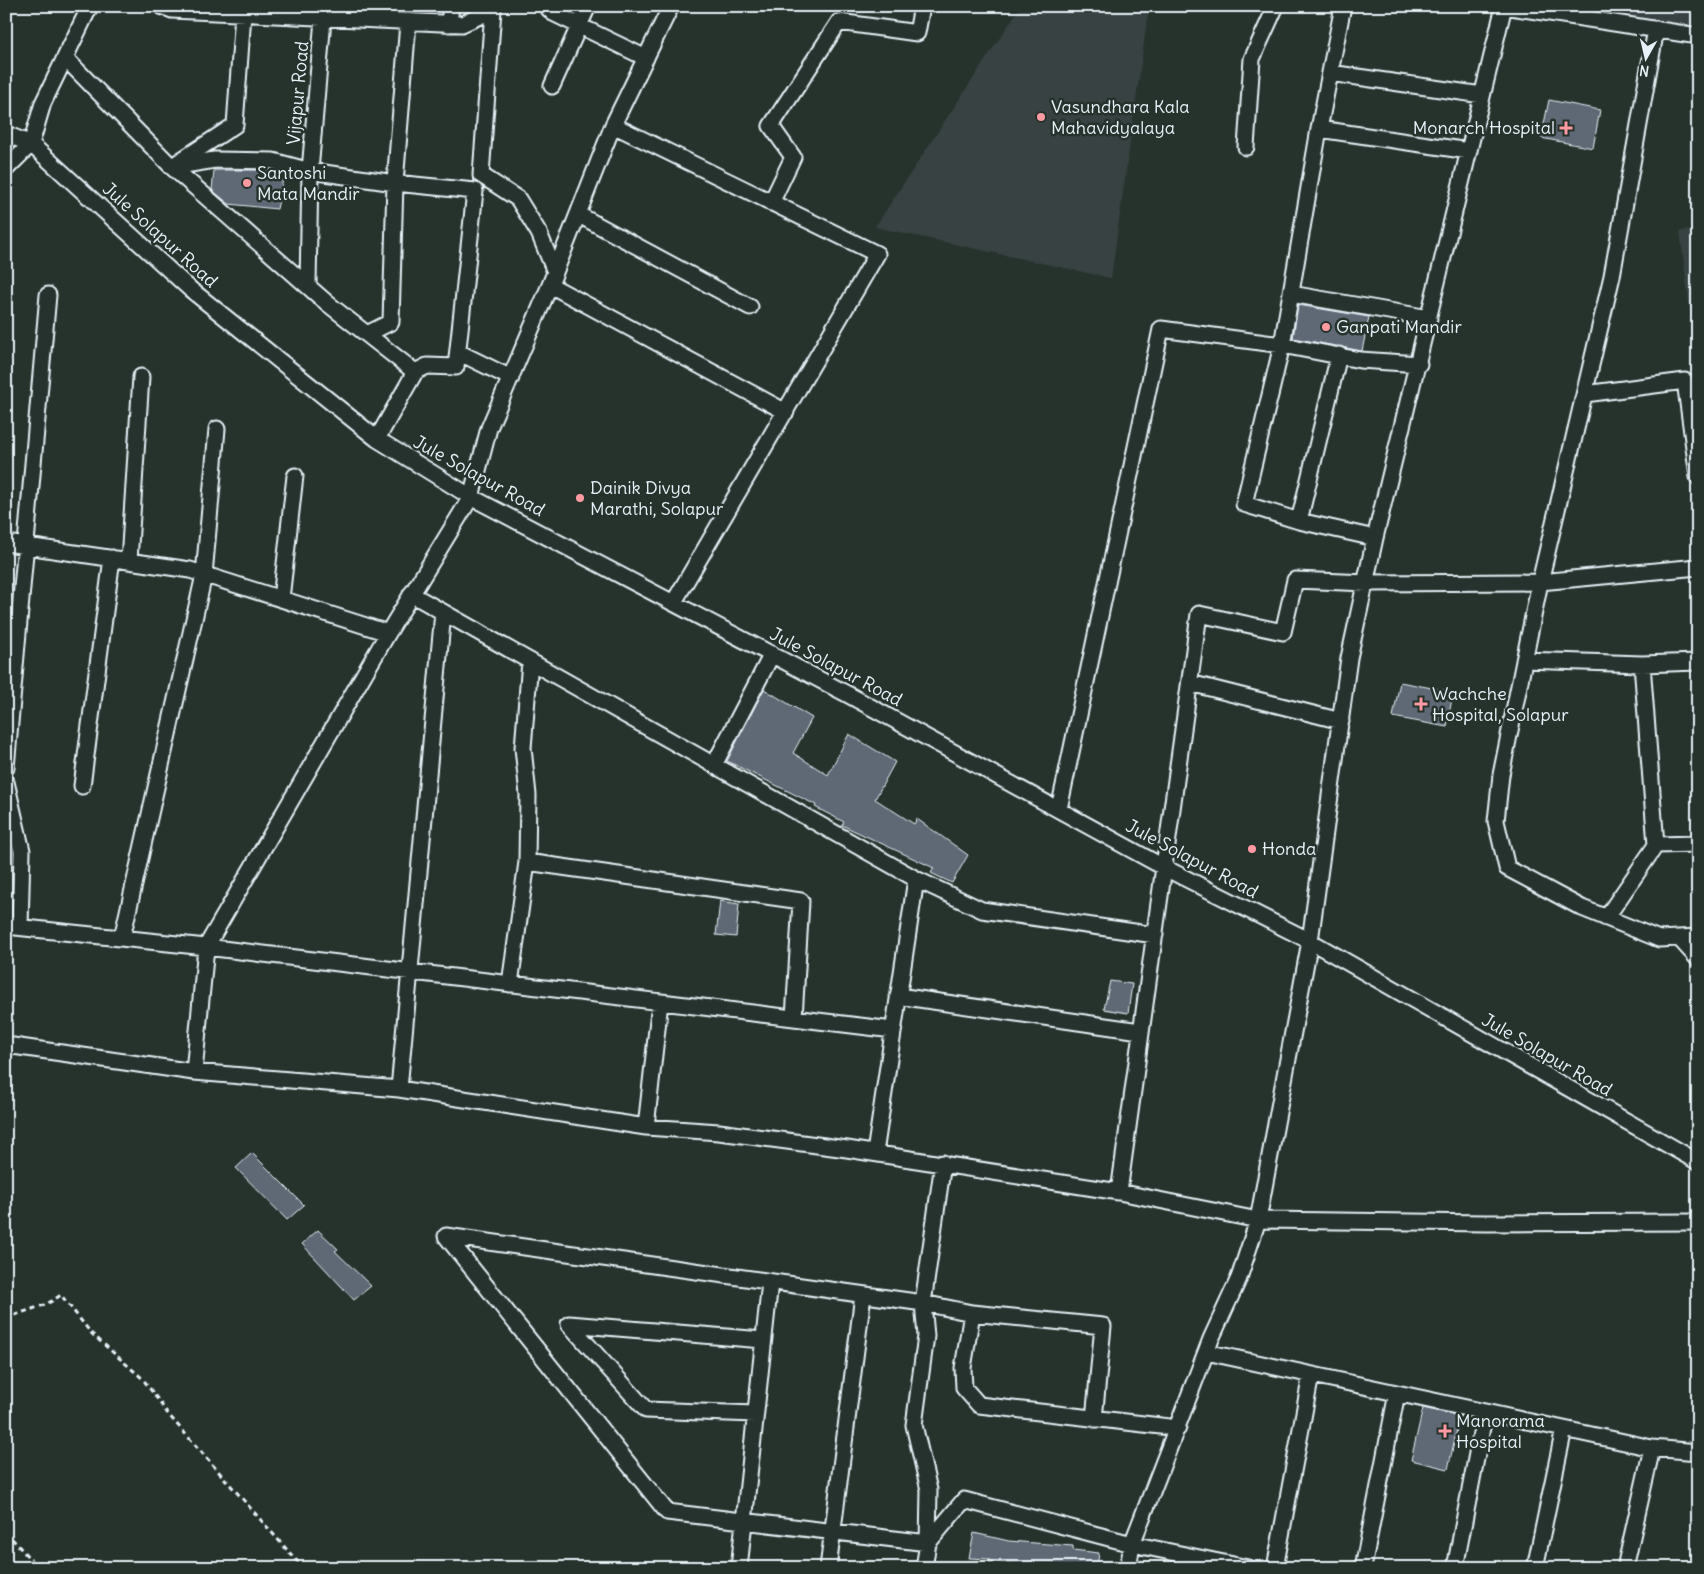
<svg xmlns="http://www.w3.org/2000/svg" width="1704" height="1574" viewBox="0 0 1704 1574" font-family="Delius,sans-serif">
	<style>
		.built { fill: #374343 }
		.building { fill: #5f6875; stroke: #e8f1f8 }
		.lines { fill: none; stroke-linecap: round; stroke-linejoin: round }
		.minor-casing { stroke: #e8f1f8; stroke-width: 19 }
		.path { stroke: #e8f1f8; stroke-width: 3; stroke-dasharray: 5 4; stroke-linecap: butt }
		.minor { stroke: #26332d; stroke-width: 15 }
		.poi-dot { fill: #ff9aa2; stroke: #26332d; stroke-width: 2 }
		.labels { text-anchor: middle; stroke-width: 5; stroke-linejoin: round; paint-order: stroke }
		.street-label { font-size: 18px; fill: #e8f1f8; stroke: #26332d }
		.poi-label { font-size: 18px; fill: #e8f1f8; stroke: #26332d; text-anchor: start }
	</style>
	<rect width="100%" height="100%" fill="#26332d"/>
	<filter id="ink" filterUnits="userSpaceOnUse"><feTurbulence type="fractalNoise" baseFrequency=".02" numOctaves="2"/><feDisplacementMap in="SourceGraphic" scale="10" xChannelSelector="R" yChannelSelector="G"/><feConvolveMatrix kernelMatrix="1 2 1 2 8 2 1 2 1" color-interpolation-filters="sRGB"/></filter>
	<g filter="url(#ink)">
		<!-- built -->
		<path class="built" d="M1021 6H1149L1111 278 875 227Z
			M1504 6H1698V35Z
			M1698 230V376L1680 231Z"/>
		<!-- building -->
		<path class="building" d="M1549 100 1600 110 1593 148 1541 138Z
			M214 170H272L284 174 277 209 229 204 212 190Z
			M1298 305 1369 317 1362 351 1293 338Z
			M1400 682 1453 692 1447 727 1393 717Z
			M764 689 812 718 793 753 828 775 849 734 895 762 875 799 914 824 917 819 968 855 952 883 931 873 934 868 842 825 844 822 815 807 816 805 727 761Z
			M720 901 739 904 736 937 716 935Z
			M1110 981 1132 984 1128 1013 1104 1009Z
			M252 1153 304 1205 287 1220 236 1168Z
			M318 1230 338 1249 335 1251 371 1286 354 1300 302 1244Z
			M1423 1408 1460 1416 1448 1469 1411 1460Z
			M974 1533 1009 1541 1073 1546V1550L1099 1553 1097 1568 1022 1567V1564L989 1562 990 1559 969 1558Z"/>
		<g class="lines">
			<defs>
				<path id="minor" d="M161 6 172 10 462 24 493 10 481 175 518 199 539 233 555 272
					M546 6 553 13 646 58
					M1343 6 1319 129 1282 345 1244 504 1299 521 1375 538
					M1504 6 1698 36
					M449 24 451 6
					M1656 29 1612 276 1540 582 1501 775 1496 821 1507 868 1582 908 1659 939 1698 937
					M65 58 172 167 327 303 415 372 377 439
					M1330 73 1482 95
					M552 86 588 6
					M613 125 877 254 674 602
					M1319 129 1469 151
					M6 134 31 144 190 289 377 439 471 497 847 694 1165 868 1310 941 1698 1162
					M1246 147 1252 59 1276 6
					M177 163 235 125 243 14
					M172 167 215 160 273 161 310 171 395 183 475 191 456 367 427 366 415 372
					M6 169 31 144 43 103 90 6
					M771 203 793 157 771 126 839 22 917 33 922 6
					M579 215 750 307
					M550 285 786 412
					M308 286 310 171 323 19
					M1291 294 1429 318
					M367 334 391 322 395 183 408 23
					M458 352 511 378
					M1585 394 1685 381 1698 477
					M1299 521 1339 355
					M6 543 190 570 388 633
					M129 561 141 377
					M411 594 916 879 875 1153
					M281 599 295 476
					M1524 660 1642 664 1698 662
					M1190 683 1341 721
					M714 765 772 654
					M6 768 48 295
					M6 782 22 851 20 927
					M82 786 112 558
					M1059 809 1161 329 1282 345 1360 360 1419 364
					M1656 845 1698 844
					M527 862 801 901 794 1018
					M916 879 982 910 1155 935
					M1606 918 1656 845 1642 664
					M6 926 206 947 893 1030
					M122 938 204 575 217 429
					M1679 938 1698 959
					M510 984 527 862 528 795 523 748 530 661
					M898 996 1140 1031
					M6 1045 194 1072 399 1089 646 1127 719 1132 847 1149 1119 1192 1258 1220 1486 1223 1698 1222
					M194 1072 206 947 388 633 471 497 489 428 550 285 613 125 671 6
					M399 1089 443 612
					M646 1127 660 1002
					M1119 1192 1199 614 1283 632 1295 580 1367 583 1540 582 1698 567
					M972 1313 963 1368 964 1388 979 1405 1178 1428
					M1206 1352 1652 1448 1625 1568
					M755 1414 646 1410 569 1324 763 1340
					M1094 1419 1103 1326 972 1313 923 1303 446 1236 667 1512 928 1543 964 1500 1132 1544 1248 1568
					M1652 1448 1698 1452
					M739 1568 770 1282
					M828 1568 863 1295
					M924 1568 928 1543 929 1490 914 1425 926 1336 923 1303 943 1163
					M1128 1568 1132 1544 1211 1339 1239 1278 1258 1220 1310 941 1349 658 1375 538 1504 6
					M1275 1568 1311 1375
					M1363 1568 1397 1393
					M1455 1568 1485 1412
					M1535 1568 1564 1429"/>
			</defs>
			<!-- minor casing -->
			<use href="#minor" class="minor-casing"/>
			<!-- path -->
			<path class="path" d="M6 1318 47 1304 61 1295 91 1333 143 1379 168 1414 303 1568
				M6 1532 38 1568"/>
			<!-- minor -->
			<use href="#minor" class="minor"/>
		</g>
	</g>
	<!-- markers -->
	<g class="poi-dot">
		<circle cx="1041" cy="117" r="5"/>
		<path d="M1563.5 120.5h5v5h5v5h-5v5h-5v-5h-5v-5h5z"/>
		<circle cx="247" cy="183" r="5"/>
		<circle cx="1326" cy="327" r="5"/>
		<circle cx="580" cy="498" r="5"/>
		<path d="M1418.5 696.5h5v5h5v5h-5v5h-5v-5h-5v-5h5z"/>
		<circle cx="1252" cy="849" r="5"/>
		<path d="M1442.5 1423.5h5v5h5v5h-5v5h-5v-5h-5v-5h5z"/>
	</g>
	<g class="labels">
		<!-- street labels -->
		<g class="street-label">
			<text transform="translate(298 93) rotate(-85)" y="6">Vijapur Road</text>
			<text transform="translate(160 235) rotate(42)" y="6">Jule Solapur Road</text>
			<text transform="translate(479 476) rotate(29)" y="6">Jule Solapur Road</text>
			<text transform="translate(836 667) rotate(28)" y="6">Jule Solapur Road</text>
			<text transform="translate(1192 859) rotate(28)" y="6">Jule Solapur Road</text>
			<text transform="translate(1547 1055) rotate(30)" y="6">Jule Solapur Road</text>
		</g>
		<!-- poi labels -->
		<g class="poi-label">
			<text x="1051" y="113">Vasundhara Kala<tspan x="1051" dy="21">Mahavidyalaya</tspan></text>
			<text x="1555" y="134" text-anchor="end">Monarch Hospital</text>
			<text x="257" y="179">Santoshi<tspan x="257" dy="21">Mata Mandir</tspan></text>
			<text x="1336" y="333">Ganpati Mandir</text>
			<text x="590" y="494">Dainik Divya<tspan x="590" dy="21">Marathi, Solapur</tspan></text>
			<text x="1432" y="700">Wachche<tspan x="1432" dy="21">Hospital, Solapur</tspan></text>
			<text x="1262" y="855">Honda</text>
			<text x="1456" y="1427">Manorama<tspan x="1456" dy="21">Hospital</tspan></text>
		</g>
	</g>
	<!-- margin -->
	<rect width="1704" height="1574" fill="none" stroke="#26332d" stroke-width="25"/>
	<rect x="12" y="12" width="1679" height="1549" fill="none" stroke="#e8f1f8" stroke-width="2" filter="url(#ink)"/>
	<!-- north arrow -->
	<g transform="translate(1646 58) rotate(188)" stroke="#26332d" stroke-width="4" paint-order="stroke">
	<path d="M0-4L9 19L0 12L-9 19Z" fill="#e8f1f8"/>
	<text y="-8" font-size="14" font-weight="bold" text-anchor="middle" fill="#e8f1f8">N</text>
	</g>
</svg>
